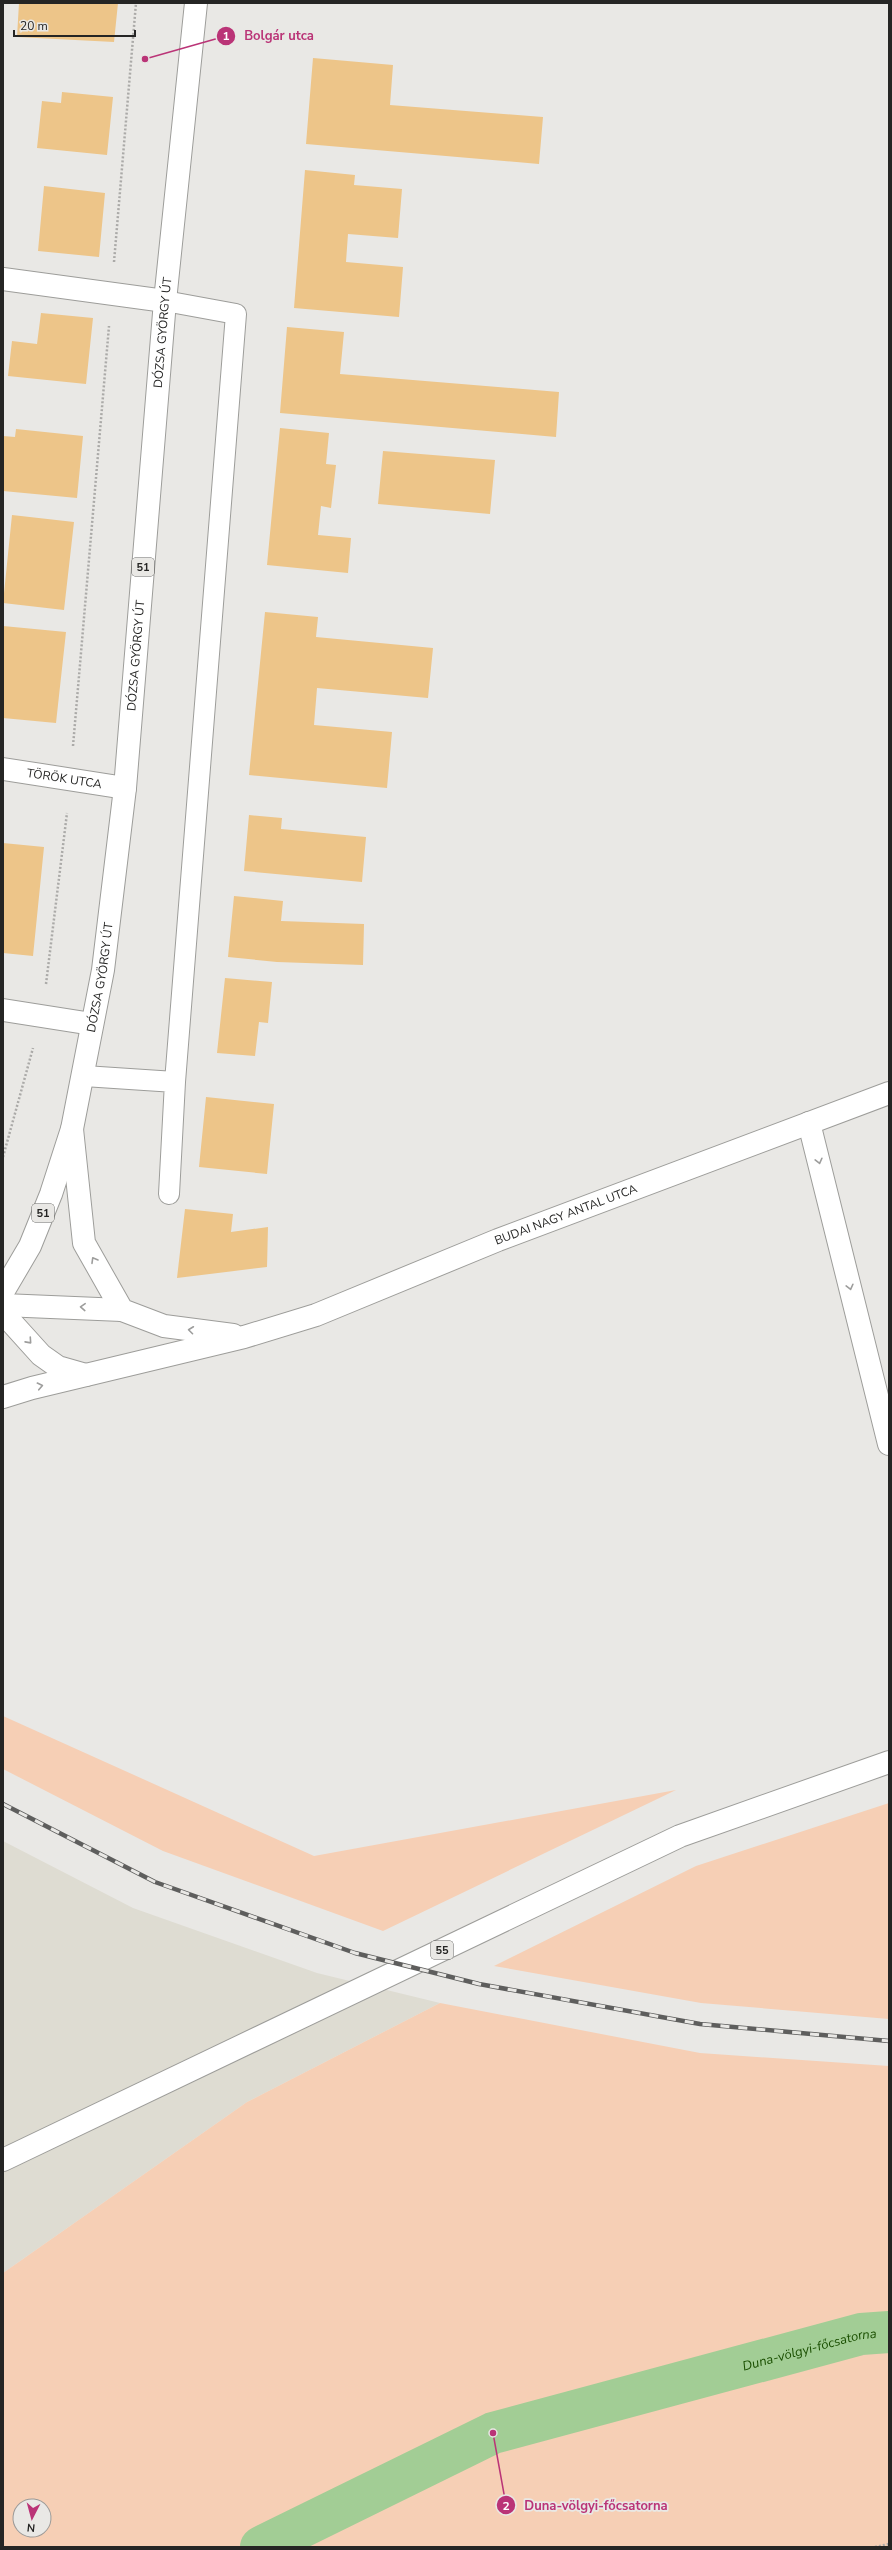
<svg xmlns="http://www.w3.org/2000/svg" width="892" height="2550" viewBox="0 0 892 2550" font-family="'Nunito Sans',sans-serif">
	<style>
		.built { fill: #dedcd2 }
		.green { fill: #f6cfb5; fill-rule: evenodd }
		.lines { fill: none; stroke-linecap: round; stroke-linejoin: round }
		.canal { stroke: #a2cd95; stroke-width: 42 }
		.building { fill: #edc589 }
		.lane-casing { stroke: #9d9d9a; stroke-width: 22 }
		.street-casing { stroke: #9d9d9a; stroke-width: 24 }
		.primary-casing { stroke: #9d9d9a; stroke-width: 24 }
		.path { stroke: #abaaa8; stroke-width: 2.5; stroke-dasharray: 2 2; stroke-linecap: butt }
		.lane { stroke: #fff; stroke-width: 20 }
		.street { stroke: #fff; stroke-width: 22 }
		.primary { stroke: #fff; stroke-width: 22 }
		.rail-casing { stroke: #5e5e5d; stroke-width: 4.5 }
		.rail { stroke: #e9e8e5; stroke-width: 3; stroke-dasharray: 9; stroke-linecap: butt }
		.oneway { stroke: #9d9d9c }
		.labels { text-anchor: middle; stroke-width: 3.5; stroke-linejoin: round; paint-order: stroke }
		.shield { fill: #e9e8e5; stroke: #60605e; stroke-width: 1 }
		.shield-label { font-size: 11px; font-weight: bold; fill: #252524 }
		.street-label { font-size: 12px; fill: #252524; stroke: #e9e8e5 }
		.water-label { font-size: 13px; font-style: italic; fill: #1a4f00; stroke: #e9e8e5 }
		.leader { fill: none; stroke: #ba3477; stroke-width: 1.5 }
		.callout-dot { fill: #ba3477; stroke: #e9e8e5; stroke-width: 1.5 }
		.mark-label { font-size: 12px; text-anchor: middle; font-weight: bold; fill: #fff }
		.callout-label { font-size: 13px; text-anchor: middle; font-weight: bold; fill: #ba3477; stroke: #e9e8e5; stroke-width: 3.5; stroke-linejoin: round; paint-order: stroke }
	</style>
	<rect width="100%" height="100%" fill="#e9e8e5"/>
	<!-- built -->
	<path class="built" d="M3 1841 133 1908 317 1973 440 2003 247 2102 3 2273Z"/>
	<!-- green -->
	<path class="green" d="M3 1716 314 1856 676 1790 383 1931 163 1851 3 1769Z
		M889 1803V2019L701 2003 494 1966 696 1866Z
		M440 2003 700 2053 889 2066V2547H3V2273L247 2102ZM20 2506H44V2530H20Z"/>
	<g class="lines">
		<!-- canal -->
		<path class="canal" id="s1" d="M261 2547 493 2433 861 2334 889 2332"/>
	</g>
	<!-- building -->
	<path class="building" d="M19 3H118L114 42 17 37Z
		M313 58 393 65 390 105 543 117 539 164 306 144Z
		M62 92 113 97 107 155 37 148 42 101 61 103Z
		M305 170 355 175 354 185 402 189 398 238 348 234 346 262 403 267 399 317 294 308Z
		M44 186 105 193 99 257 38 251Z
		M41 313 93 318 86 384 8 376 12 341 37 344Z
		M287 327 344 332 340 374 559 392 556 437 280 413Z
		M280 428 329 433 326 464 336 465 331 508 321 506 318 535 351 538 348 573 267 565Z
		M16 429 83 436 77 498 3 491V436L15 437Z
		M383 451 495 460 490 514 378 504Z
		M12 515 74 522 64 610 3 603Z
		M265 612 318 617 316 637 433 648 428 698 317 688 314 725 392 732 387 788 249 775Z
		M3 626 66 632 56 723 3 718Z
		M249 815 282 818 281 829 366 837 362 882 244 871Z
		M3 843 44 847 33 956 3 953Z
		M234 896 283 901 281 921 364 924 363 965 277 962 228 957Z
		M225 978 272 982 268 1023 259 1022 255 1056 217 1053Z
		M206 1097 274 1104 267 1174 199 1167Z
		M185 1209 233 1214 231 1232 268 1227 267 1267 177 1278Z"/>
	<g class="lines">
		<defs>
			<path id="lane" d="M165 301 236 314 175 1082 169 1194
				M84 1076 175 1082"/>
			<g id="street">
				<path d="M3 279 165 301"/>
				<path id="s2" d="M3 769 125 788"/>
				<path d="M3 1010 92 1024"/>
				<path d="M809 1123 889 1444"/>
				<path d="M72 1129 84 1243 122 1310 164 1326 233 1335"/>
				<path d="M3 1305 122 1310"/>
				<path d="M3 1313 41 1355 58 1367 86 1375"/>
				<path id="s3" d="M3 1397 32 1388 244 1337 316 1315 498 1240 889 1093"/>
			</g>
			<g id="primary">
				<path id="s4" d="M3 1292 30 1246 51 1194 72 1129 103 970 125 788 165 301 196 3"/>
				<path d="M3 2160 680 1836 889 1762"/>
			</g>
		</defs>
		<!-- lane casing -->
		<use href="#lane" class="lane-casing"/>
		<!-- street casing -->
		<use href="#street" class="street-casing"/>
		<!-- primary casing -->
		<use href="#primary" class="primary-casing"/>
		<!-- path -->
		<path class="path" d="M114 262 136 3
			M73 746 109 326
			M46 984 67 813
			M3 1157 33 1048
			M875 2547 889 2544"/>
		<!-- lane -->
		<use href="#lane" class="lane"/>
		<!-- street -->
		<use href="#street" class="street"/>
		<!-- primary -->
		<use href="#primary" class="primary"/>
		<defs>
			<path id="rail" d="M3 1804 155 1882 355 1953 479 1984 700 2024 889 2041"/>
		</defs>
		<!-- rail casing -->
		<use href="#rail" class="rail-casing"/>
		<!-- rail -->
		<use href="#rail" class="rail"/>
	</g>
	<!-- one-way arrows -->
	<defs><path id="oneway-chevron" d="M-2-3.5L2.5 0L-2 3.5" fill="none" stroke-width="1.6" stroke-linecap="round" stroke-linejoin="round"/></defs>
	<g class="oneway">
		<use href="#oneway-chevron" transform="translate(819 1161) rotate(76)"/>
		<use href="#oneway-chevron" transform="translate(94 1260) rotate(-120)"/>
		<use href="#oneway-chevron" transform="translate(850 1287) rotate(76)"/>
		<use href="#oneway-chevron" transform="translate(83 1307) rotate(-177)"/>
		<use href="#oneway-chevron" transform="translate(191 1330) rotate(-173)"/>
		<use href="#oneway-chevron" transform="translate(29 1341) rotate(48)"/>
		<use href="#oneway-chevron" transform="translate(40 1386) rotate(-12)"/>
	</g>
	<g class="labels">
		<!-- shield labels -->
		<g class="shield">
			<rect x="132" y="558" width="22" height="18" rx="3"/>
			<rect x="32" y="1204" width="22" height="18" rx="3"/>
			<rect x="431" y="1941" width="22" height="18" rx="3"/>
		</g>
		<g class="shield-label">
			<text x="143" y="571">51</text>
			<text x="43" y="1217">51</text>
			<text x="442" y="1954">55</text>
		</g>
		<!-- street labels -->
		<g class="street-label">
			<text dy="4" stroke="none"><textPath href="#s4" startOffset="980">DÓZSA GYÖRGY ÚT</textPath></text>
			<text dy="4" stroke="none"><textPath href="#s4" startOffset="656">DÓZSA GYÖRGY ÚT</textPath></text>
			<text dy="4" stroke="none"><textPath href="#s2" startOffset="62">TÖRÖK UTCA</textPath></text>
			<text dy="4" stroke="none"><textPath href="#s4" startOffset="332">DÓZSA GYÖRGY ÚT</textPath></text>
			<text dy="4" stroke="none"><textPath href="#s3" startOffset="593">BUDAI NAGY ANTAL UTCA</textPath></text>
		</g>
		<!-- water labels -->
		<g class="water-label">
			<text dy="5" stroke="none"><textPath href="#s1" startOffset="586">Duna-völgyi-főcsatorna</textPath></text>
		</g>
	</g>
	<!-- callouts -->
	<path class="leader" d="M145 59L226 36M493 2433L506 2505"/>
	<g class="callout-dot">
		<circle cx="145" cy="59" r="4"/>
		<circle cx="493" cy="2433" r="4"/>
		<circle cx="226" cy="36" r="10"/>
		<circle cx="506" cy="2505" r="10"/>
	</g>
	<g class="mark-label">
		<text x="226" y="40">1</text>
		<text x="506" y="2510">2</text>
	</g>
	<g class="callout-label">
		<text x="279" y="40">Bolgár utca</text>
		<text x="596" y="2510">Duna-völgyi-főcsatorna</text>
	</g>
	<!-- border -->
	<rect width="892" height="2550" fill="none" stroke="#252524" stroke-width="8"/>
	<!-- north arrow -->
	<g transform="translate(32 2518) rotate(186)"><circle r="19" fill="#e9e8e5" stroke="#9b9a98"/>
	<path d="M0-3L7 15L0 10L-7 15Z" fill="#ba3477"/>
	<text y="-6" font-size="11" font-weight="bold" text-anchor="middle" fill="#252524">N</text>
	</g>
	<!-- scale -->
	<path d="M14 30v6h121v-6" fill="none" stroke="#252524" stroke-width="2"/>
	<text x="20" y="30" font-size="12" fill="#252524" stroke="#e9e8e5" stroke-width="3" paint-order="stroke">20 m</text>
</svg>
